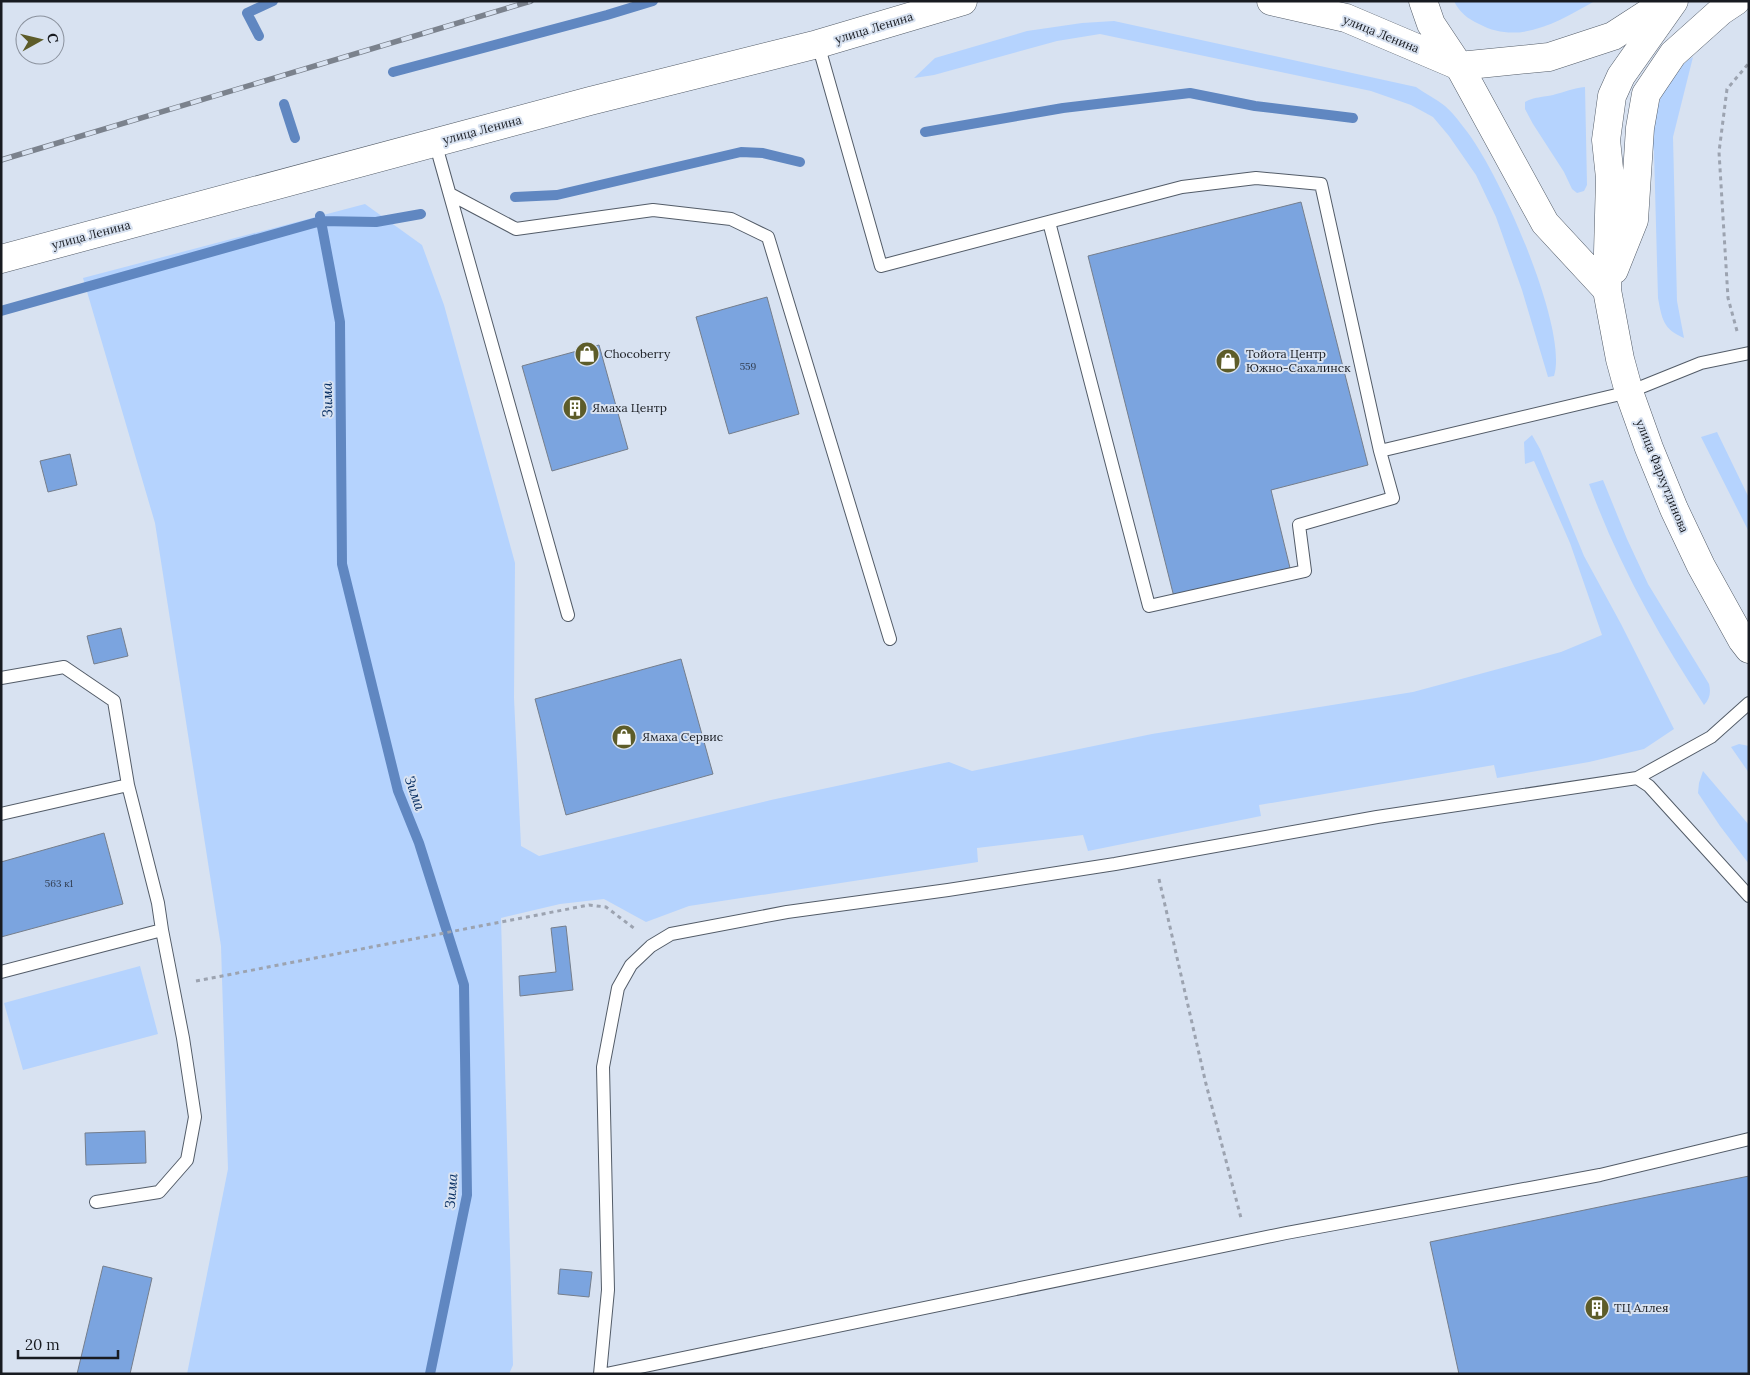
<svg xmlns="http://www.w3.org/2000/svg" width="1750" height="1375" viewBox="0 0 1750 1375" font-family="Lora,serif">
	<style>
		.green { fill: #b5d3fe }
		.lines { fill: none; stroke-linecap: round; stroke-linejoin: round }
		.stream { stroke: #6087c1; stroke-width: 10 }
		.building { fill: #7ba4df; stroke: #757e8c }
		.lane-casing { stroke: #535c68; stroke-width: 14 }
		.secondary-casing { stroke: #535c68; stroke-width: 29 }
		.primary-casing { stroke: #535c68; stroke-width: 29 }
		.path { stroke: #9ca3b0; stroke-width: 3; stroke-dasharray: 4 4; stroke-linecap: butt }
		.lane { stroke: #fff; stroke-width: 12 }
		.secondary { stroke: #fff; stroke-width: 28 }
		.primary { stroke: #fff; stroke-width: 28 }
		.rail-casing { stroke: #7b828d; stroke-width: 5.5 }
		.rail { stroke: #d8e2f1; stroke-width: 4; stroke-dasharray: 11; stroke-linecap: butt }
		.labels { text-anchor: middle; stroke-width: 4; stroke-linejoin: round; paint-order: stroke }
		.number-label { font-size: 10px; fill: #313d50 }
		.street-label { font-size: 12px; fill: #181b21; stroke: #d8e2f1 }
		.poi-label { font-size: 12px; fill: #181b21; stroke: #d8e2f1; text-anchor: start }
		.water-label { font-size: 14px; font-style: italic; fill: #072e62; stroke: #d8e2f1 }
	</style>
	<rect width="100%" height="100%" fill="#d8e2f1"/>
	<!-- green -->
	<path class="green" d="M1454 1H1595C1559 21 1520 46 1479 24 1468 19 1459 12 1454 1Z
		M1114 21 1416 87C1426 94 1436 99 1445 106 1452 112 1459 121 1465 129 1497 168 1569 328 1554 376L1548 377 1522 290 1496 217 1476 175 1449 136 1433 117 1411 105 1371 91 1100 34 1057 41 934 75 914 78 935 58 1027 31 1082 23Z
		M1693 57 1673 137 1677 301 1684 338C1663 329 1662 319 1658 298L1654 152C1653 144 1651 135 1652 128 1654 105 1673 68 1693 57Z
		M1585 87 1587 185 1584 191 1577 193 1572 189 1564 172 1533 124 1525 109V102C1534 97 1543 97 1553 95 1564 92 1574 88 1585 87Z
		M365 204 422 245 444 305 515 563 514 698 521 846 539 856 771 800 949 762 972 771 1152 734 1413 692 1561 652 1602 635 1570 543 1534 461 1525 464 1524 442 1532 435 1540 449 1584 556 1621 624 1674 729 1644 749 1589 762 1497 778 1494 765 1259 805 1261 816 1088 851 1083 835 977 848 978 862 689 906 646 922 604 899 560 904 501 918 513 1365 509 1374H187L228 1169 221 946 155 523 83 278Z
		M1717 432 1749 498V532L1701 437Z
		M1603 480 1627 539 1648 584 1709 684C1711 692 1710 699 1704 705 1658 635 1618 563 1589 484Z
		M1739 744 1749 746V773L1731 747Z
		M1703 771 1749 825V864L1720 826 1698 793 1699 783Z
		M140 966 158 1034 23 1070 4 1003Z"/>
	<g class="lines">
		<!-- stream -->
		<path class="stream" d="M259 36 247 13 273 1
			M393 72 607 15 653 1
			M284 104 295 138
			M925 132 1063 108 1190 93 1255 106 1353 118
			M515 197 557 195 741 152 763 153 800 162
			M320 216 340 322 342 564 398 791 419 843 464 985 467 1195 430 1374
			M1 311 321 221 376 222 421 214"/>
	</g>
	<!-- building -->
	<path class="building" d="M1301 202 1368 465 1271 490 1290 568 1174 597 1088 256Z
		M767 297 799 414 729 434 696 317Z
		M599 345 628 449 552 471 522 366Z
		M70 454 77 485 48 492 40 461Z
		M121 628 128 656 94 664 87 636Z
		M681 659 713 774 566 815 535 699Z
		M104 833 123 904 1 937V862Z
		M566 926 573 990 520 996 519 976 556 972 551 928Z
		M145 1131 146 1163 86 1165 85 1133Z
		M1749 1176V1374H1459L1430 1242Z
		M103 1266 152 1278 130 1374H77Z
		M560 1269 592 1272 589 1297 558 1294Z"/>
	<g class="lines">
		<defs>
			<path id="lane" d="M818 44 881 266 1182 187 1256 178 1321 184 1380 451 1629 392 1701 363 1749 353
				M435 142 568 615
				M450 194 516 229 653 210 731 219 768 237 890 639
				M1049 222 1149 606 1305 571 1299 525 1393 498 1380 451
				M1 678 64 667 114 701 128 785 158 903 162 930 1 972
				M1637 778 1711 737 1749 703
				M1 814 128 785
				M96 1202 159 1192 187 1160 195 1117 183 1038 162 930
				M600 1374 608 1290 603 1067 618 988 631 965 651 946 671 934 787 912 948 890 1115 864 1377 817 1637 778 1649 786 1749 896
				M606 1374 1286 1233 1600 1175 1749 1139"/>
			<path id="secondary" d="M1674 1 1621 76 1612 96 1606 140 1610 178 1607 290 1620 359 1629 392 1649 448 1674 509 1701 566 1742 640 1749 649
				M1459 66 1545 223 1607 290
				M1614 270 1634 220 1640 128 1646 94 1673 54 1721 11 1736 1"/>
			<path id="primary" d="M1271 1 1346 18 1459 66 1549 57 1613 36 1667 1
				M1423 1 1431 24 1459 66
				M1 259 590 101 818 44 963 1"/>
		</defs>
		<!-- lane casing -->
		<use href="#lane" class="lane-casing"/>
		<!-- secondary casing -->
		<use href="#secondary" class="secondary-casing"/>
		<!-- primary casing -->
		<use href="#primary" class="primary-casing"/>
		<!-- path -->
		<path class="path" d="M1737 331 1728 298 1719 152 1727 89 1749 63
			M1159 879 1206 1084 1241 1218
			M196 981 589 905 606 907 635 929"/>
		<!-- lane -->
		<use href="#lane" class="lane"/>
		<!-- secondary -->
		<use href="#secondary" class="secondary"/>
		<!-- primary -->
		<use href="#primary" class="primary"/>
		<defs>
			<path id="rail" d="M1 160 531 1"/>
		</defs>
		<!-- rail casing -->
		<use href="#rail" class="rail-casing"/>
		<!-- rail -->
		<use href="#rail" class="rail"/>
	</g>
	<!-- icons -->
	<defs>
		<symbol id="shop-disc" viewBox="-11 -11 22 22"><circle r="9.5" fill="#5d5c29" stroke="#d8e2f1"/><path d="M-5-2.5h2.3a2.7 3.5 0 0 1 5.4 0H5L5.5 6h-11ZM-1.5-2.5h3a1.5 2.3 0 0 0-3 0Z" fill="#fff"/></symbol>
		<symbol id="building-disc" viewBox="-11 -11 22 22"><circle r="9.5" fill="#5d5c29" stroke="#d8e2f1"/><path d="M-4-6H4V6H1V3H-1V6H-4ZM-2.5-4.3h1.7v1.8h-1.7ZM.8-4.3h1.7v1.8H.8ZM-2.5-1h1.7V.8h-1.7ZM.8-1h1.7V.8H.8Z" fill="#fff"/></symbol>
	</defs>
	<g fill-rule="evenodd">
		<use href="#shop-disc" x="573" y="340" width="28" height="28"/>
		<use href="#shop-disc" x="1214" y="347" width="28" height="28"/>
		<use href="#building-disc" x="561" y="394" width="28" height="28"/>
		<use href="#shop-disc" x="610" y="723" width="28" height="28"/>
		<use href="#building-disc" x="1583" y="1294" width="28" height="28"/>
	</g>
	<g class="labels">
		<!-- number labels -->
		<g class="number-label">
			<text x="748" y="370">559</text>
			<text x="59" y="887">563 к1</text>
		</g>
		<!-- street labels -->
		<g class="street-label">
			<text transform="translate(874 28) rotate(-17)" y="4">улица Ленина</text>
			<text transform="translate(1381 34) rotate(22)" y="4">улица Ленина</text>
			<text transform="translate(482 130) rotate(-15)" y="4">улица Ленина</text>
			<text transform="translate(91 235) rotate(-15)" y="4">улица Ленина</text>
			<text transform="translate(1662 476) rotate(68)" y="4">улица Фархутдинова</text>
		</g>
		<!-- poi labels -->
		<g class="poi-label">
			<text x="604" y="358">Chocoberry</text>
			<text x="1246" y="358">Тойота Центр<tspan x="1246" dy="14">Южно-Сахалинск</tspan></text>
			<text x="592" y="412">Ямаха Центр</text>
			<text x="642" y="741">Ямаха Сервис</text>
			<text x="1614" y="1312">ТЦ Аллея</text>
		</g>
		<!-- water labels -->
		<g class="water-label">
			<text transform="translate(327 400) rotate(-91)" y="5">Зима</text>
			<text transform="translate(415 793) rotate(71)" y="5">Зима</text>
			<text transform="translate(451 1191) rotate(-85)" y="5">Зима</text>
		</g>
	</g>
	<!-- border -->
	<rect width="1750" height="1375" fill="none" stroke="#181b21" stroke-width="5"/>
	<!-- north arrow -->
	<g transform="translate(40 40) rotate(82)"><circle r="24" fill="#d8e2f1" stroke="#8b929e"/>
	<path d="M0-4L9 19L0 12L-9 19Z" fill="#5d5c29"/>
	<text y="-8" font-size="14" font-weight="bold" text-anchor="middle" fill="#181b21">С</text>
	</g>
	<!-- scale -->
	<path d="M18 1350v8h100v-8" fill="none" stroke="#181b21" stroke-width="2.5"/>
	<text x="25" y="1350" font-size="15" fill="#181b21" stroke="#d8e2f1" stroke-width="4" paint-order="stroke">20 m</text>
</svg>
